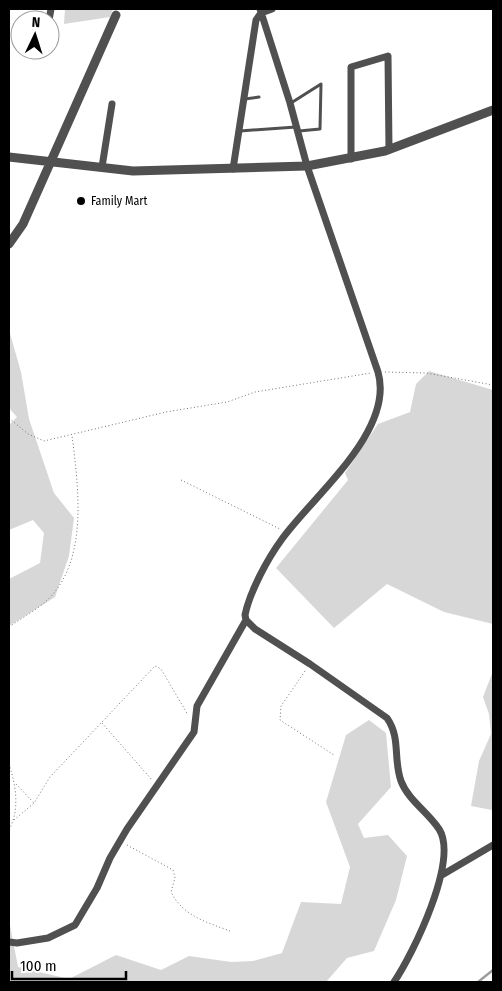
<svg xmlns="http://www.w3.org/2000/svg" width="502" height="991" viewBox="0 0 502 991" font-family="'Fira Sans Condensed',sans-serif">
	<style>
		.green { fill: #d7d7d7 }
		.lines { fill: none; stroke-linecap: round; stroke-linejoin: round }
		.stream { stroke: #9e9e9e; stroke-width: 2.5 }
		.path { stroke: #727272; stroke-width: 1; stroke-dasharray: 1 2.5; stroke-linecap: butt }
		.service { stroke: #505050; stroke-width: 3 }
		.minor { stroke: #505050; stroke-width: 7 }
		.tertiary { stroke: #505050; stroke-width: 9 }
		.poi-dot { fill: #000; stroke: #fff; stroke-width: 2 }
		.labels { text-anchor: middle; stroke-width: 4; stroke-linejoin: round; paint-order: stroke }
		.poi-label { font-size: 12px; fill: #000; stroke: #fff; text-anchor: start }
	</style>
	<rect width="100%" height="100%" fill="#fff"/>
	<!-- green -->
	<path class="green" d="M65 9H113L110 17 64 24Z
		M9 330 21 372 29 419 54 493 74 518 69 556 55 597 9 626V579L40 563 44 533 33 520 9 530V425L17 417 9 408Z
		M429 371 493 390V624L444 612 387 584 334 628 276 568 348 480 345 473 378 424 410 412 416 384Z
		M493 671V810H492L471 806 479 761 491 734 489 714 483 697Z
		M369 720 386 733 391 787 358 824 364 838 388 835 407 856 396 900 374 951 347 958 326 982H9V920L18 967 69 979 116 955 161 970 189 956 231 962 253 961 282 953 301 902 341 904 350 867 326 802 346 735Z"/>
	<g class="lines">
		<!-- stream -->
		<path class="stream" d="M478 982 493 970"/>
		<!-- path -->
		<path class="path" d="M385 372 426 373 493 385
			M9 418 28 434 44 441 166 412 227 402 255 392 371 373
			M181 480 280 529
			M9 627C20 619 33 612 44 603 90 564 78 486 72 435
			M305 671 281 706 280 720 334 755
			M102 723 152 780
			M9 764C16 786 20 809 9 830
			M16 784 34 803
			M14 820 34 803 50 777 155 666 161 669 188 715
			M127 845 173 870 175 878 171 892C183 916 206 922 230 931"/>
		<!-- service -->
		<path class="service" d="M245 99 259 97
			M291 103 321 84 320 129 299 131
			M240 131 296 127"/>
		<!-- minor -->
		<path class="minor" d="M260 9 290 103 307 166 378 372C395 431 313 496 282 539 268 558 250 591 245 615L246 620 255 629 310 664 387 718C401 738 393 759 401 781 408 800 428 812 439 829 459 860 413 954 394 982
			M49 20 51 9
			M44 51 45 50
			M351 159V67L388 56 389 150
			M102 167 112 104
			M233 169 256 20 261 13 272 9
			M442 875 493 845
			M9 942 17 943 48 938 75 925 97 888 110 858 127 829 194 732 197 706 246 620"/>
		<!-- tertiary -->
		<path class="tertiary" d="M9 157 133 171 307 166 385 151 493 110
			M9 244 23 224 116 15"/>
	</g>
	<!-- markers -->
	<circle class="poi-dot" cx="81" cy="201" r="5"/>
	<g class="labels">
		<!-- poi labels -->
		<g class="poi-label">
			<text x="91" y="205">Family Mart</text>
		</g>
	</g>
	<!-- border -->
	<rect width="502" height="991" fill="none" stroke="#000000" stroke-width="20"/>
	<!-- north arrow -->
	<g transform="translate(35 35) rotate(4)"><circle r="24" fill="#ffffff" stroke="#999999"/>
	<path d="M0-4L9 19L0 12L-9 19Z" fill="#000000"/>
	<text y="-8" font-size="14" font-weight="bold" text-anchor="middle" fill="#000000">N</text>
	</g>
	<!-- scale -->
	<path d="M12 971v8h114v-8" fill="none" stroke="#000000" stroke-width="2.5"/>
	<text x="20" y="971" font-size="15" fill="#000000" stroke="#ffffff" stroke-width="4" paint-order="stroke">100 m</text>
</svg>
